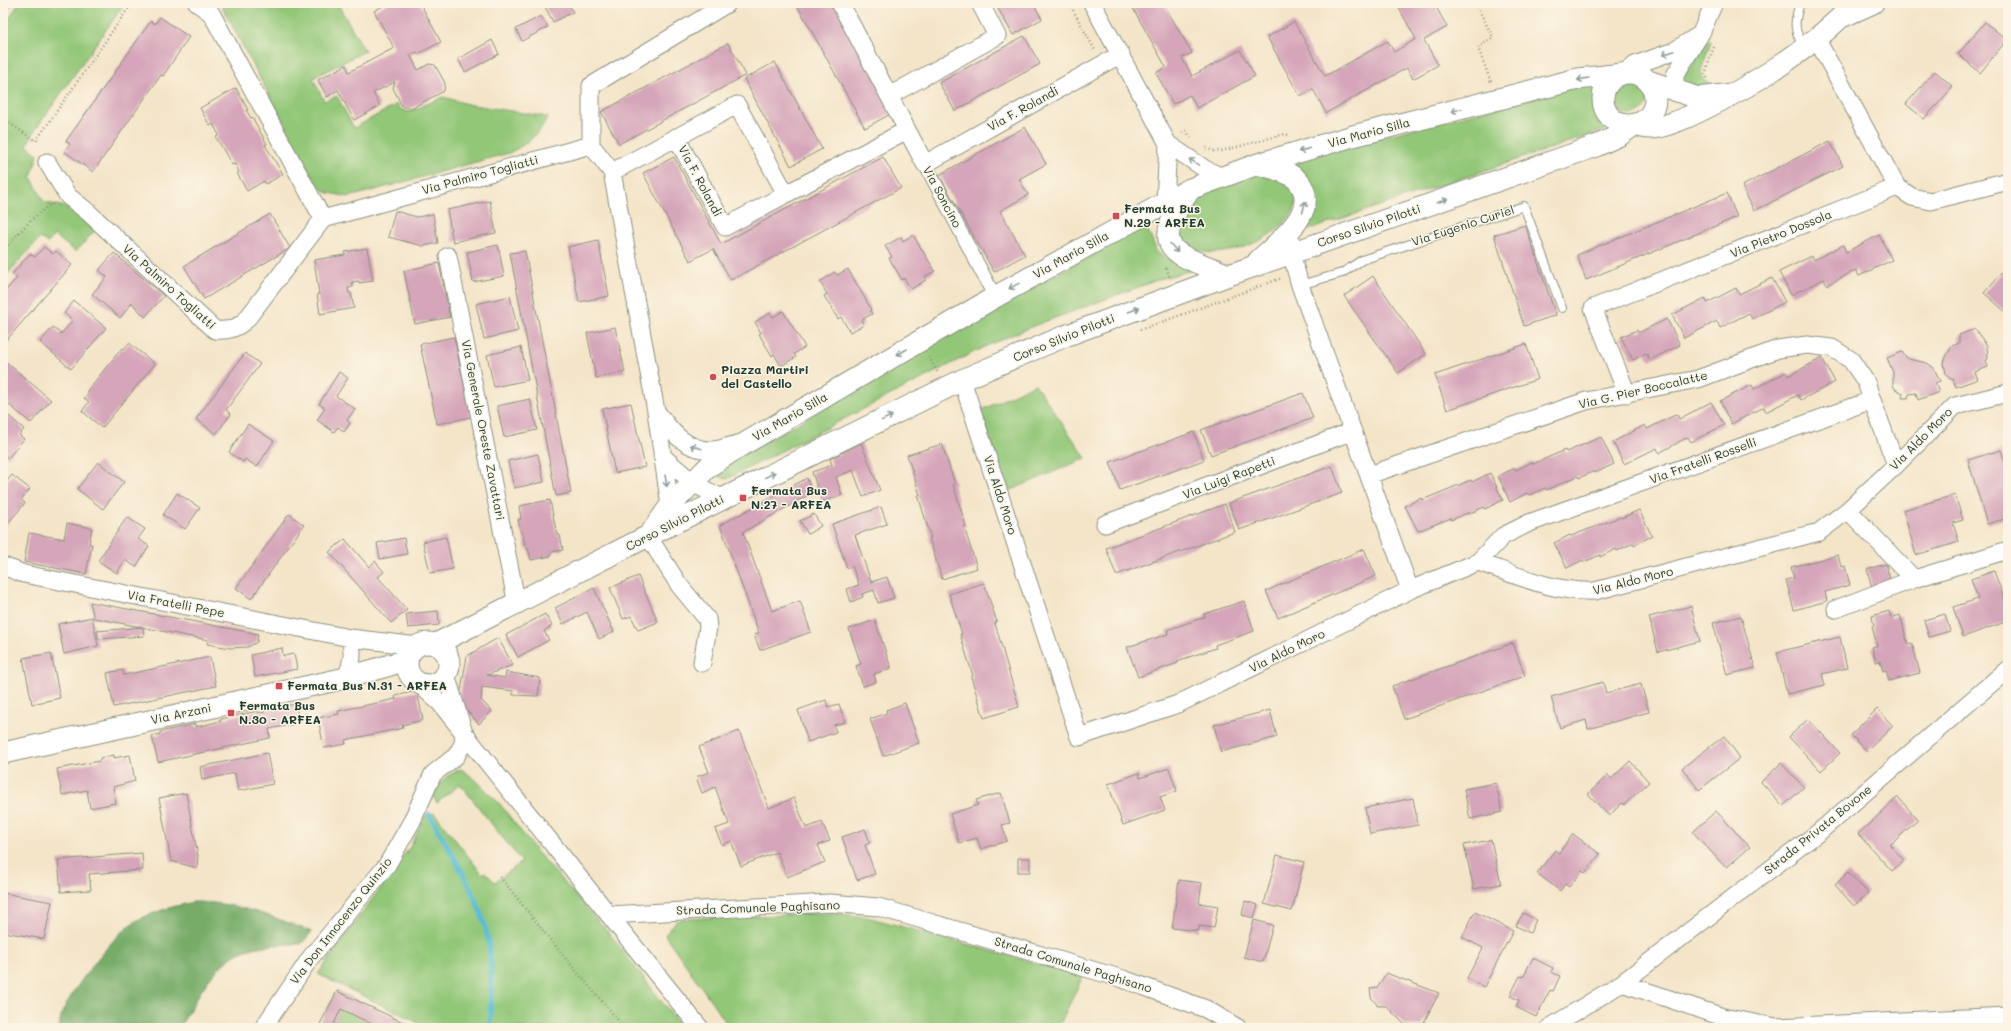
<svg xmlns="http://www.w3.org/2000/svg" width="2011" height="1031" viewBox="0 0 2011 1031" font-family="Mali,sans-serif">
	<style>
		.green { fill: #93c778; stroke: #598256 }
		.forest { fill: #76ac68; stroke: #4a744e }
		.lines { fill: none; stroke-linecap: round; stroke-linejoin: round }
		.stream { stroke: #59bcd7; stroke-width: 5 }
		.building { fill: #d5a5ba }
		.service-casing { stroke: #8a917e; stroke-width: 10 }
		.pedestrian-casing { stroke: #8a917e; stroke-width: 15 }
		.minor-casing { stroke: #8a917e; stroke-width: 19 }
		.tertiary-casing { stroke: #8a917e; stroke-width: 23 }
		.path { stroke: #8a917e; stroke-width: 2.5; stroke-dasharray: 1 3; stroke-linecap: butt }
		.service { stroke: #fff; stroke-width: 8 }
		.pedestrian { stroke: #fff; stroke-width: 13 }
		.minor { stroke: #fff; stroke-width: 17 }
		.tertiary { stroke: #fff; stroke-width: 21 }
		.oneway { stroke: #8f9e9a }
		.poi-dot { fill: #d1495b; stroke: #fcf5e5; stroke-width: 1.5 }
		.labels { text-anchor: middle; stroke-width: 3; stroke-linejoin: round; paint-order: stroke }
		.street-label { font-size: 12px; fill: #1f3d34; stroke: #fcf5e5 }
		.poi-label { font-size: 12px; font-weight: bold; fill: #1f3d34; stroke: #fcf5e5; text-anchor: start }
	</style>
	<rect width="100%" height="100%" fill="#fcf5e5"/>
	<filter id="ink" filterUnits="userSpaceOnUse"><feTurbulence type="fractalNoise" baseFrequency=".025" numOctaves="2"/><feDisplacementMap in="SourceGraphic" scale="8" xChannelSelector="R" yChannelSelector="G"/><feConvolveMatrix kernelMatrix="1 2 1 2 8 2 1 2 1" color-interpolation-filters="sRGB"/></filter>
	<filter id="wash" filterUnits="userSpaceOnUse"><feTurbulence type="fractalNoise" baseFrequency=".012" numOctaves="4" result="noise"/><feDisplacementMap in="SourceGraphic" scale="16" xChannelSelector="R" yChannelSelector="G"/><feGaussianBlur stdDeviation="0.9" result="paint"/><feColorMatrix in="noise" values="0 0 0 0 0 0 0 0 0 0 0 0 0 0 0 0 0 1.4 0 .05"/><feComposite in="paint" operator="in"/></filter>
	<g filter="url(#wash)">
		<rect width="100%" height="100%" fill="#f4e5c9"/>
		<!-- green -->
		<path class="green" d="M19 3H125L33 133 27 145 38 155 31 177 44 202 65 207 95 230 76 252 54 235 48 243 40 238 3 279V28Z
			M220 3H337L365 51 313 78 324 101 337 96 354 128 397 104 400 109 409 112 443 97 467 104 548 117C537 136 530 142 509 153L349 197 329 193 318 187Z
			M1708 40 1711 41 1701 71 1702 79 1714 85 1705 87 1685 86 1682 79Z
			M1612 97a18 18 0 1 1 36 0a18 18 0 1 1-36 0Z
			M1600 81C1596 102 1594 115 1614 127L1299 233 1313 189C1307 176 1301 168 1288 161Z
			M1256 174 1270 175 1294 189C1295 195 1297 205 1294 210 1279 239 1223 262 1192 249 1162 236 1193 200 1210 190 1222 183 1243 179 1256 174Z
			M1139 227 1147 228 1157 252 1176 264 1195 269 1160 279 1036 325 986 346 727 479 710 474Z
			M1035 384 1086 458 1009 491 980 411Z
			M461 769 476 780 499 803 537 852 613 938 682 1028H429L318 974 410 847 425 816 433 813 436 815 482 874 485 872 495 882 522 862 460 784 437 803 432 793C440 782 448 774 461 769Z
			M833 913 867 917 1083 976 1058 1028H730L665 935 676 921 682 919Z
			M337 991 415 1028H318Z"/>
		<!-- forest -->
		<path class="forest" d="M194 902C236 902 274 917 312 932L301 944C281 944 248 945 232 957 208 973 194 1004 179 1028H59C60 1023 60 1018 62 1013 71 991 115 932 136 921 155 911 174 906 194 902Z"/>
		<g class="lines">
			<!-- stream -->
			<path class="stream" d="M429 814C451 854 479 894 488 939 493 968 491 999 490 1028"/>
		</g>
		<g id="blocks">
			<!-- building -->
			<path class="building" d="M388 3H420L441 42 418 54 417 52 410 55 418 70 429 64 435 65 445 83 444 91 410 109 402 106 393 88 395 82 373 93 380 106 354 120 338 90 327 97 318 80 346 65 349 72 394 48 374 11Z
				M543 3H568L573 12 553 22Z
				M796 3H837L896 111 865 128Z
				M995 3H1033L1042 19 1013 35Z
				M1130 3H1163L1192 53 1182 58 1192 76 1240 50 1255 76 1197 108 1190 95 1173 104 1156 73 1166 67Z
				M1396 3H1434L1447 27 1424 40 1438 65 1413 79 1407 68 1326 113 1313 89 1300 96 1267 37 1294 22 1325 76 1388 41 1394 52 1416 39Z
				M541 16 548 27 522 41 516 29Z
				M160 17 189 37 163 76 161 75 93 172 64 151 70 144 66 141 151 21 155 24Z
				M1985 22 2007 40 1980 73 1958 54Z
				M1024 36 1040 64 955 111 939 83Z
				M492 40 499 54 465 72 458 59Z
				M728 43 746 75 619 144 601 112Z
				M775 62 822 149 791 166 744 79Z
				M1935 71 1953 87 1924 119 1906 104Z
				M236 88 248 110H246L251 118 252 117 267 144 265 145 283 174 266 184 264 181 247 191 237 173 239 172 235 164 232 165 216 137 219 135 213 124 210 126 200 108Z
				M1025 127 1046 164 1019 179 1028 195 1000 211 1025 255 994 272 939 175Z
				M1830 141 1843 166 1754 211 1742 186Z
				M674 157 721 244 883 157 901 188 731 280 713 249 690 261 643 173Z
				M1727 193 1737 217 1586 280 1577 255Z
				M490 201 496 233 453 242 447 210Z
				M395 211 417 217 433 214 438 243 423 246 388 237Z
				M270 214 290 248 204 299 184 266Z
				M1525 225 1556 315 1524 326 1494 235Z
				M913 235 935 271 924 277 926 280 911 289 904 278 902 280 889 258 892 257 885 246 901 237 903 241Z
				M1879 235 1892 260 1859 276 1856 270 1827 285 1824 279 1791 295 1779 272 1812 256 1814 260 1843 245 1846 252Z
				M598 240 609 296 579 302 568 247Z
				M498 245 504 276 473 282 467 252Z
				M44 247 53 254 56 251 72 265 3 344V289L5 291 17 278 12 274 30 254 35 257Z
				M367 248 373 281 359 283V281L352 282 353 287 348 288 349 293H351L354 308 320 314 317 294H319L314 260 345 255V252Z
				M525 251 571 493 556 496 510 253Z
				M114 253 164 296 145 317 132 303 120 318 92 294 107 277 99 270Z
				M439 263 450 317 415 324 404 271Z
				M848 269 871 309 870 310 872 314 861 320 864 325 850 332 841 317 838 319 824 296 827 294 820 282 835 272 837 275Z
				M2002 272 2008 277V314L1984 293Z
				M1373 276 1426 354 1398 373 1344 296Z
				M1772 278 1785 302 1752 319 1749 313 1720 328 1717 321 1684 338 1672 315 1705 298 1707 303 1736 288 1739 294Z
				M510 296 518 331 484 339 476 304Z
				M74 301 106 328 71 369 40 342 53 327 61 334 73 320 64 313Z
				M783 311 805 347 794 354 796 357 781 366 774 354 772 356 759 334 761 333 755 322 770 313 773 317Z
				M1667 319 1680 345 1650 360 1646 353 1633 360 1621 337 1637 330 1638 333Z
				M615 327 625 372 596 378 587 333Z
				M1975 329 1987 346 1988 359 1986 360 1988 367 1975 372 1978 379 1956 387 1953 379H1950L1946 374 1944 363 1946 357 1952 346 1959 343V335Z
				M454 337 471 417 437 424 420 344Z
				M129 343 155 364 102 428 82 411 89 402 84 398 89 392 87 391 122 348 123 350Z
				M1526 344 1538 379 1447 410 1435 375Z
				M521 347 528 380 494 387 487 355Z
				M1902 352 1908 359 1927 363 1933 367 1939 378 1940 381 1935 383 1939 392 1918 400 1916 393 1909 394 1908 398H1902L1903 393 1895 389 1893 385V372L1887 358Z
				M245 353 260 364 226 410 231 414 216 434 196 419Z
				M1822 358 1835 382 1801 400 1798 395 1766 412 1764 407 1731 424 1720 401 1752 385 1754 389 1786 372 1788 376Z
				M6 362 51 400 31 423 3 400V366Z
				M339 372 348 378 336 396 355 409 347 420 350 423 344 432 338 427 334 432 317 420 325 408 319 404Z
				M1303 393 1313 418 1211 455 1201 430Z
				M530 399 537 430 504 437 497 406Z
				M1711 402 1724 425 1691 442 1688 437 1659 453 1657 448 1624 464 1613 442 1645 425 1647 429 1677 414 1679 419Z
				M631 403 645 467 615 473 602 409Z
				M3 411 24 429 19 435 24 439 8 458 3 454Z
				M248 424 274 441 257 467 245 459 243 462 229 452Z
				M1194 432 1204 460 1120 490 1110 462Z
				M1601 437 1614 464 1595 473V471L1579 478 1578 476 1546 490 1545 488 1529 495 1527 493 1510 502 1498 476 1515 468 1516 470 1532 462 1533 464 1565 450 1566 452Z
				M861 443 880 490 863 497 853 470 836 477 842 495 822 502 812 472 832 465 830 459Z
				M942 444 955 484H953L966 526 964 527 977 568 942 579 929 538H931L918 495H920L907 455Z
				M2001 450 2008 472V518L1987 524 1968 460Z
				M538 454 544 482 514 488 508 461Z
				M98 462 124 482 103 509 77 489Z
				M1332 466 1342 493 1239 530 1229 503Z
				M1490 473 1503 500 1485 509 1484 507 1468 514 1467 513 1451 520V518L1418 531 1405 506 1421 498 1422 500 1471 480 1472 482Z
				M12 475 30 489 21 500 25 503 3 529V486Z
				M807 478 812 493 743 532 772 611 800 601 811 632 760 650 754 635 759 633 720 525Z
				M177 493 200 508 185 529 163 515Z
				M1955 495 1963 520 1953 523 1959 542 1916 555 1903 510Z
				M550 500 557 535H560L563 550 551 552V556L531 560 528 548 526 549 522 532H521L518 520 521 519 519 506Z
				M1225 504 1235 532 1116 575 1106 548Z
				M881 507 887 524 855 535 871 582 887 577 894 598 878 603 874 590 862 594 863 597 851 602 847 589 859 585 852 566 847 568 832 524Z
				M1639 510 1652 536 1634 545 1633 543 1617 551 1616 549 1600 557V555L1584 562 1583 560 1567 568 1554 543 1570 535 1571 536 1620 517 1621 518Z
				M289 514 304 525 251 599 236 588Z
				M814 514 821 526 808 534 800 521Z
				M127 517 145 529 138 539 149 546 136 567 125 560 117 573 98 561Z
				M67 523 92 528 89 544H92L86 574 24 562 29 533 64 539Z
				M446 537 453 569 430 573 423 542Z
				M404 538 407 554 380 559 377 543Z
				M345 539 369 567 375 561 384 572 378 577 407 610 391 623 329 552Z
				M1364 549 1376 576 1278 618 1266 591Z
				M1838 555 1841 567 1845 566 1850 585 1825 592 1827 601 1794 610 1786 580 1794 578 1791 567Z
				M1886 564 1891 583 1872 588 1867 569Z
				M1994 571 2008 609V621L1963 637 1953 607 1978 599 1971 579Z
				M638 576 658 622 638 630 631 616 623 619 610 588Z
				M984 583 997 622 995 623 1019 707 984 718 971 677 973 676 960 634H962L949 594Z
				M594 588 614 632 599 639 587 612 563 624 555 608Z
				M1244 601 1254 631 1215 645 1216 648 1177 661 1178 663 1138 677 1127 647 1168 634 1167 630 1205 617 1204 614Z
				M90 602 196 622 258 634 257 642 248 647 230 648 207 644 208 640 94 618Z
				M1691 606 1700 641 1658 652 1649 617Z
				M438 611 439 625 408 628 406 614Z
				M1889 611 1891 618 1900 615 1908 644 1912 643 1920 673 1889 681 1886 670 1883 671 1880 661 1876 662 1872 647 1877 646 1872 626H1874L1872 616Z
				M545 614 552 626 544 631 549 640 518 657 506 635Z
				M1945 614 1950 631 1929 637 1924 620Z
				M1741 616 1755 668 1727 675 1713 623Z
				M92 617 98 646 64 654 58 624Z
				M875 620 891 668 874 674 876 682 863 686 856 666 861 664 849 629Z
				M143 627 144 636 98 639 97 631Z
				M1840 637 1847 668 1822 674 1825 685 1787 694 1777 652Z
				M498 638 513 665 487 675 505 678 506 672 540 678 538 696 513 695V691L482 687 481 700 492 711 479 724 459 702 467 656Z
				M1513 643 1525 676 1404 719 1392 686Z
				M282 648 283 656 294 654 297 669 255 677 251 655Z
				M51 653 60 698 32 704 23 658Z
				M210 657 216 686 114 707 107 673 123 670 124 675Z
				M1603 682 1606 693 1641 684 1649 712 1588 729 1586 720 1560 728 1551 697Z
				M417 691 423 720 402 725 403 728 345 740 346 744 324 748 318 718 339 714 338 711 396 699 395 696Z
				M826 700 828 707 839 704 845 722 834 725 836 732 808 742 798 710Z
				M905 703 919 743 883 756 870 719 887 713 886 710Z
				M295 704 300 723 269 729 270 738 158 762 152 736 160 734V732L195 724 196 727 221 721V719L258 711V713L265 712 264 710Z
				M1877 709 1893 726 1867 751 1851 735Z
				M1270 710 1277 737 1221 752 1214 725Z
				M1808 719 1840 753 1821 771 1789 737Z
				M739 731 769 808 794 798 806 828 822 822 830 841 818 845 825 862 787 877 777 852 741 866 731 841 722 845 715 829 729 824 715 787 702 793 696 777 709 772 699 747Z
				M1724 736 1740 758 1699 790 1682 768Z
				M267 753 273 784 238 791 235 773 202 780 200 767Z
				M114 755V758L130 755 135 781 113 787 116 803 90 808 87 790 62 795 57 769 100 761V758Z
				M1630 761 1649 782 1624 805 1622 803 1609 816 1588 794 1608 775 1611 779Z
				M1781 763 1804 787 1783 806 1761 782Z
				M1169 768 1177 791 1160 797 1165 810 1123 825 1108 784 1139 773 1140 778Z
				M1496 783 1502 812 1470 819 1464 789Z
				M186 793 198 856 197 868 171 861 159 798Z
				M1001 793 1010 823 1002 825 1007 841 981 849 977 838 959 843 950 814 978 805 976 800Z
				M1898 797 1918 820 1890 845 1904 860 1892 871 1858 834Z
				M1413 798 1418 825 1370 834 1365 808Z
				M1716 811 1750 847 1726 868 1693 832Z
				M865 829 870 843 865 845 875 874 857 880 842 837Z
				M1573 834 1600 854 1585 873 1582 871 1569 887 1565 884 1560 891 1537 873 1555 850 1559 853Z
				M1491 840 1501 884 1474 889 1464 845Z
				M142 853 143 870 89 874 91 890 61 892 58 860Z
				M1277 855 1304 862 1292 911 1264 904Z
				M1018 858H1030V872H1018Z
				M1848 872 1868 893 1854 906 1835 885Z
				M1179 880 1202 883 1199 903 1218 906 1214 928 1199 926V931L1172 928Z
				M3 893 52 902 44 939 3 932Z
				M1245 901 1258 905 1254 918 1242 915Z
				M1475 912 1513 931 1484 987 1467 978 1483 948 1462 937Z
				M1523 913 1536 920 1530 933 1516 926Z
				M1254 920 1273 925 1263 962 1244 957Z
				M1533 958 1553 968 1551 972 1560 976 1553 991 1550 990 1536 1017 1516 1007 1519 1000 1510 996 1520 976 1523 977Z
				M1386 973 1439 993 1422 1026 1405 1025 1386 1006H1378L1371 997 1370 988 1378 987Z
				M337 991 415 1028H380L341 1009 332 1028H318Z"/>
		</g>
	</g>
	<g filter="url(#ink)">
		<use href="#blocks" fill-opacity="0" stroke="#8a917e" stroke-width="1"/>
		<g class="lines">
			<defs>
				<path id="service" d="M1800 3C1794 22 1793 30 1804 47
					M1300 285 1342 273 1362 260 1524 206 1562 308"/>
				<path id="pedestrian" d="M925 164 995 297"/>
				<path id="minor" d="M197 3 211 13 323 219
					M840 3 925 164 1121 54
					M1092 3 1168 144 1205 169 1222 177
					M1622 74 1635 65 1674 51 1696 37
					M1679 92 1675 85V75L1701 33 1714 3
					M889 96 997 36 980 3
					M591 145 612 172 656 411 670 506
					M47 162 68 196 88 212 215 330C228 331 236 329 246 320L323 219 591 145V86L728 3
					M612 172 737 105 786 194 725 227 676 137
					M1897 187 1912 197 1931 201 2008 181
					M786 194 907 130
					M1165 203 1168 144
					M1291 241V253L1300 285 1410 590
					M448 256 517 605
					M962 380 1079 737 1178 704 1410 590 1478 562C1516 575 1555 593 1595 591L1819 532 1848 510 1896 465 1955 406 2008 393
					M1627 394 1593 308 1897 187 1816 38
					M656 411C670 430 684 449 709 450 718 451 729 446 737 444
					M662 456C684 475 696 488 724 498
					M1369 475 1586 401 1698 379 1778 349 1807 345 1832 348 1851 360 1866 382 1872 400
					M1848 510 1914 579 2008 550
					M1105 524 1353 431
					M648 536 679 585 707 619 708 627 702 663
					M1478 562 1503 536 1529 523 1872 400 1896 465
					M3 566 24 574 350 638 418 646
					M1836 609 1914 579
					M346 678C352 663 354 654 350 638
					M419 684 440 703 609 915 830 903 878 907 1123 979 1206 1009 1238 1028
					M609 915 700 1028
					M1622 983 1819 832 2008 669
					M263 1028 311 957 387 865 412 821 433 774 456 756 463 744 464 733 446 675
					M1549 1028 1622 983 1723 1017 1776 1027 2008 1016"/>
				<path id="tertiary" d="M1844 16 1873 3
					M1603 99a26 26 0 1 1 52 0a26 26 0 1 1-52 0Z
					M1648 81 1698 98 1723 95
					M1189 191C1147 252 1174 253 1229 275
					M1258 261C1277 243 1324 209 1297 180 1289 171 1270 168 1258 164
					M651 533 670 506 708 467 737 448 995 297 1190 189 1258 164 1353 136 1578 79 1622 74
					M407 664a21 21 0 1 1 42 0a21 21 0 1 1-42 0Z
					M436 644 648 536 962 380 1065 336 1229 275 1596 146 1620 135 1635 124C1639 126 1645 128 1650 128 1661 129 1688 117 1698 112 1756 84 1810 50 1855 3
					M3 753 346 678 407 660"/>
			</defs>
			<!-- service casing -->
			<use href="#service" class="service-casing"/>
			<!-- pedestrian casing -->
			<use href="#pedestrian" class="pedestrian-casing"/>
			<!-- minor casing -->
			<use href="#minor" class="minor-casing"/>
			<!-- tertiary casing -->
			<use href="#tertiary" class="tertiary-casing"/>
			<!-- path -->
			<path class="path" d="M1069 3 1095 50
				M1475 3 1493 37 1478 48 1491 82
				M3 17 12 3
				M1707 78 1705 74 1714 46
				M3 119 36 141 132 3
				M1182 133 1186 131 1192 139
				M1206 148 1213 151H1222L1285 134 1288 135
				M3 251C18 234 33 215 53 204
				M1166 268 1170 278
				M1140 330 1282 278
				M929 357 937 372
				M500 877 565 958 625 1028"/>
			<!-- service -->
			<use href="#service" class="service"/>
			<!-- pedestrian -->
			<use href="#pedestrian" class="pedestrian"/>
			<!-- minor -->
			<use href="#minor" class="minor"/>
			<!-- tertiary -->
			<use href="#tertiary" class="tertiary"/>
		</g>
		<!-- one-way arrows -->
		<defs><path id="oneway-shaft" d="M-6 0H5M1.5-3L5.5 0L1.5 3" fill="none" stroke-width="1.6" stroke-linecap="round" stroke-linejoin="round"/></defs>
		<g class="oneway">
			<use href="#oneway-shaft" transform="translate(1668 53) rotate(160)"/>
			<use href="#oneway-shaft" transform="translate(1583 79) rotate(170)"/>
			<use href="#oneway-shaft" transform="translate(1457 110) rotate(166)"/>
			<use href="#oneway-shaft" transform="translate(1304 150) rotate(164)"/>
			<use href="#oneway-shaft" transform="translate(1194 162) rotate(-146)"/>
			<use href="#oneway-shaft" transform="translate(1442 201) rotate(-19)"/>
			<use href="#oneway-shaft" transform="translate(1304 207) rotate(-77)"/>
			<use href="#oneway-shaft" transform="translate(1174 248) rotate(49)"/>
			<use href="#oneway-shaft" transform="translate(1014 286) rotate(151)"/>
			<use href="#oneway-shaft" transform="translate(1134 310) rotate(-20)"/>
			<use href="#oneway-shaft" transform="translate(902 352) rotate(150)"/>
			<use href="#oneway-shaft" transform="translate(887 418) rotate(-26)"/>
			<use href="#oneway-shaft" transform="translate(696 447) rotate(-163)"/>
			<use href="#oneway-shaft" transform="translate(770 475) rotate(-26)"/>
			<use href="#oneway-shaft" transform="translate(666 481) rotate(81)"/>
		</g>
	</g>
	<!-- markers -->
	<g class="poi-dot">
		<rect x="1112" y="212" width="8" height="8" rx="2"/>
		<circle cx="713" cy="377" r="4"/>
		<rect x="739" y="494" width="8" height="8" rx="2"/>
		<rect x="275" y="682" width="8" height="8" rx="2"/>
		<rect x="227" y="709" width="8" height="8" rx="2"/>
	</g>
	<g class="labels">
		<!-- street labels -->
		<g class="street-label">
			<text transform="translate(1023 109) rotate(-29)" y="4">Via F. Rolandi</text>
			<text transform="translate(1369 133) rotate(-15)" y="4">Via Mario Silla</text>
			<text transform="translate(480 175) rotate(-15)" y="4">Via Palmiro Togliatti</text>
			<text transform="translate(700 181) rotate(62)" y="4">Via F. Rolandi</text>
			<text transform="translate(942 197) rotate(62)" y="4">Via Soncino</text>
			<text transform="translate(1369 226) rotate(-19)" y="4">Corso Silvio Pilotti</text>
			<text transform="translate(1463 226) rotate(-18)" y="4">Via Eugenio Curiel</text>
			<text transform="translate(1781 234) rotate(-22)" y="4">Via Pietro Dossola</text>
			<text transform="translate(1071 255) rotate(-29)" y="4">Via Mario Silla</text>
			<text transform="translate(169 287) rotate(42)" y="4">Via Palmiro Togliatti</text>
			<text transform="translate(1064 338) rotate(-22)" y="4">Corso Silvio Pilotti</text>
			<text transform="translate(1643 390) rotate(-13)" y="4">Via G. Pier Boccalatte</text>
			<text transform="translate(790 417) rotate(-30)" y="4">Via Mario Silla</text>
			<text transform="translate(483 430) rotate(79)" y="4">Via Generale Oreste Zavattari</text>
			<text transform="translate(1921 439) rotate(-45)" y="4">Via Aldo Moro</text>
			<text transform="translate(1703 461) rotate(-20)" y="4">Via Fratelli Rosselli</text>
			<text transform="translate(1229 478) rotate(-21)" y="4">Via Luigi Rapetti</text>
			<text transform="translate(1000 495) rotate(72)" y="4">Via Aldo Moro</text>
			<text transform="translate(675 523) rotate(-27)" y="4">Corso Silvio Pilotti</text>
			<text transform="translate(1633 581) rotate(-14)" y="4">Via Aldo Moro</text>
			<text transform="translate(176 604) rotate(11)" y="4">Via Fratelli Pepe</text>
			<text transform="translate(1287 651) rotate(-26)" y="4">Via Aldo Moro</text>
			<text transform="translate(181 714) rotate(-12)" y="4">Via Arzani</text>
			<text transform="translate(1818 830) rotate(-39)" y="4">Strada Privata Bovone</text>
			<text transform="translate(758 908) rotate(-2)" y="4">Strada Comunale Paghisano</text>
			<text transform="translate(341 921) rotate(-52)" y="4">Via Don Innocenzo Quinzio</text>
			<text transform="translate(1073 965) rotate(17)" y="4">Strada Comunale Paghisano</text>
		</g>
		<!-- poi labels -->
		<g class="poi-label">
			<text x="1124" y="213">Fermata Bus<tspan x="1124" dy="14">N.29 - ARFEA</tspan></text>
			<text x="721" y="374">Piazza Martiri<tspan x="721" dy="14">del Castello</tspan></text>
			<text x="751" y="495">Fermata Bus<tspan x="751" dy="14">N.27 - ARFEA</tspan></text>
			<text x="287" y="690">Fermata Bus N.31 - ARFEA</text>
			<text x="239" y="710">Fermata Bus<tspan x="239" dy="14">N.30 - ARFEA</tspan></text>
		</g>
	</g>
	<!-- margin -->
	<rect width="2011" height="1031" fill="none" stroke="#fcf5e5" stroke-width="16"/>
</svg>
